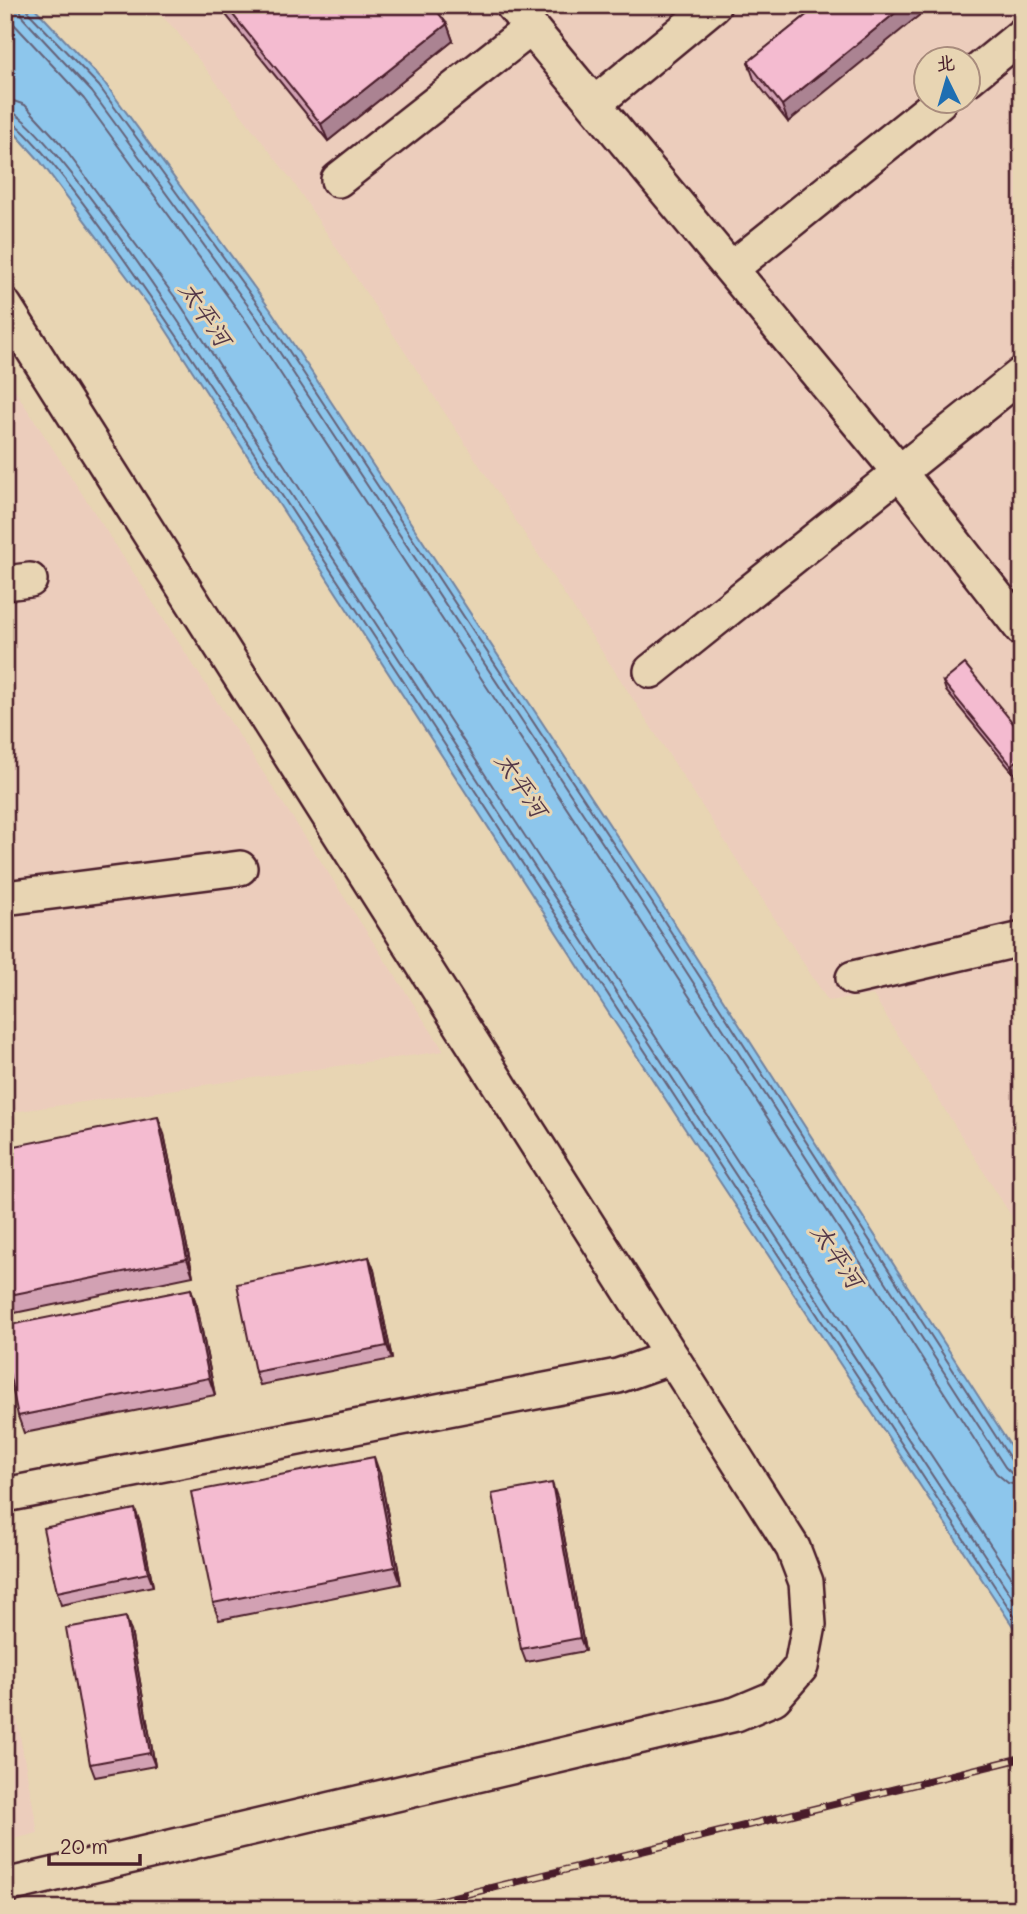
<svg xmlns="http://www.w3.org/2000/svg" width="1027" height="1914" viewBox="0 0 1027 1914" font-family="Mali,'LXGW WenKai TC',sans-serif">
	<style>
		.built { fill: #eccdbc; fill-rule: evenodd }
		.water { fill: #8dc6ec; stroke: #72839f; stroke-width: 2 }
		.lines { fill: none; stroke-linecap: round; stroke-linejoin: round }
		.shore { stroke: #656278; stroke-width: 2 }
		.minor-casing { stroke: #4a1f2b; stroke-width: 38 }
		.minor { stroke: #e8d5b3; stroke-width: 33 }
		.rail-casing { stroke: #4a1f2b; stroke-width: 8 }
		.rail { stroke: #e8d5b3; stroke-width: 5; stroke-dasharray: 16; stroke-linecap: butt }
		.wall { fill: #d2a1b3; stroke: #4a1f2b; stroke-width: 2 }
		.shaded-wall { fill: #ab8392; stroke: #4a1f2b; stroke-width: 2 }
		.building { fill: #f4bbd0; stroke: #4a1f2b; stroke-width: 2 }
		.labels { text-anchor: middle; stroke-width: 6; stroke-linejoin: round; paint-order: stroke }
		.water-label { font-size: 24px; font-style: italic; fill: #543848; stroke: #e8d5b3 }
	</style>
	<rect width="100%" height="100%" fill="#e8d5b3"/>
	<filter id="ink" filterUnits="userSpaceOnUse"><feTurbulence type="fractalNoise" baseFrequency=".0143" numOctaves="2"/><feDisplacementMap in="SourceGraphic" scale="14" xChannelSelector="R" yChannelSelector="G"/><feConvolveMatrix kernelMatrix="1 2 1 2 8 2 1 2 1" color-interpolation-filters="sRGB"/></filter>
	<g filter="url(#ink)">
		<!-- built -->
		<path class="built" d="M150 5H1022V1233L873 995 828 1001 620 679 291 179 175 29ZM926 60H968V102H926Z
			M5 375 444 1051 5 1113Z
			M5 1655 38 1833 5 1841Z"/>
		<!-- water -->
		<path class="water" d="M5 5H32L104 82 270 309 657 897 1022 1464V1640L608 1012 159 319 40 161 5 122Z"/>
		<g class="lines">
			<!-- shore -->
			<path class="shore" d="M8 5 13 23 84 99 248 324 635 912 996 1473 1008 1483 1022 1486
				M19 5 23 18 92 92 257 318 644 906 1005 1467 1012 1474 1022 1475
				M27 5 29 13 99 86 264 313 651 901 1013 1463 1022 1467
				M5 98 25 105 61 144 180 304 630 998 1022 1593
				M5 109C41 115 181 324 207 365 477 781 749 1197 1022 1612
				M5 118C41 130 186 349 215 393 482 805 751 1217 1022 1628"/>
			<defs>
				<path id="minor" d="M512 5 900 473 1022 629
					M968 79 1022 35
					M594 104 714 5
					M338 180 531 28
					M731 269 939 102
					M5 306 793 1548 806 1582 809 1625 801 1667 774 1698 736 1714 5 1886
					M5 583 30 580
					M651 671 1022 374
					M5 898 240 868
					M853 978 1022 939
					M5 1495 618 1376 672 1357"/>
			</defs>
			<!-- minor casing -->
			<use href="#minor" class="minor-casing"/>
			<!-- minor -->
			<use href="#minor" class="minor"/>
			<defs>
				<path id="rail" d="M405 1909 1022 1758"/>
			</defs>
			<!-- rail casing -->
			<use href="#rail" class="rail-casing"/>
			<!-- rail -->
			<use href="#rail" class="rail"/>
		</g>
		<!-- wall -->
		<path class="wall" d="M218 5H432L447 24 453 41 328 141Z
			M819 5 788 122 754 79 748 62Z
			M943 682 1022 734V768L1014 774 946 691Z
			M164 1134 193 1276 5 1315V1148Z
			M369 1257 374 1270 392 1359 260 1385 255 1372Z
			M191 1289 197 1306 215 1395 24 1433 18 1416Z
			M380 1474 401 1584 219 1620 213 1603Z
			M557 1497 585 1651 526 1662 521 1649Z
			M140 1522 153 1586 61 1605 57 1592Z
			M131 1631 155 1766 95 1777 90 1764Z"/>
		<!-- shaded-wall -->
		<path class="shaded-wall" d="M905 5H932L788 122 782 105Z
			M447 24 453 41 328 141 321 124Z
			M1022 757V768L1014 774 1011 765Z
			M158 1117 164 1134 193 1276 187 1259Z
			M369 1257 374 1270 392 1359 387 1346Z
			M191 1289 197 1306 215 1395 209 1378Z
			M374 1457 380 1474 401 1584 395 1567Z
			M552 1483 557 1497 585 1651 580 1638Z
			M135 1509 140 1522 153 1586 148 1573Z
			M126 1617 131 1631 155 1766 150 1753Z"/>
		<!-- building -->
		<path class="building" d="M225 5H432L447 24 321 124Z
			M819 5H905L782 105 748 62Z
			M965 664 1022 734V757L1011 765 943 682Z
			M158 1117 187 1259 5 1296V1148Z
			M369 1257 387 1346 255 1372 237 1284Z
			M191 1289 209 1378 18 1416 5 1353V1326Z
			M374 1457 395 1567 213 1603 191 1492Z
			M552 1483 580 1638 521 1649 492 1494Z
			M135 1509 148 1573 57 1592 43 1528Z
			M126 1617 150 1753 90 1764 66 1628Z"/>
	</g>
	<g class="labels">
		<!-- water labels -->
		<g class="water-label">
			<text transform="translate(205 314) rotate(56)" y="8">太平河</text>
			<text transform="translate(521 785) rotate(56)" y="8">太平河</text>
			<text transform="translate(837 1256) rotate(56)" y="8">太平河</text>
		</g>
	</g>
	<!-- margin -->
	<rect width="1027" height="1914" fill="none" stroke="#e8d5b3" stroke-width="28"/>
	<rect x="14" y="14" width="999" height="1886" fill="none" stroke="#4a1f2b" stroke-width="2.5" filter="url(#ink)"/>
	<!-- north arrow -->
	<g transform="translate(947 80) rotate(355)"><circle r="33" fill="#e8d5b3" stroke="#a98c7d" stroke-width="2"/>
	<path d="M0-5L12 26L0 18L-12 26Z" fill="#1f6fb2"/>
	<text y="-10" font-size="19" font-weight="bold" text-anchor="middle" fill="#4a1f2b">北</text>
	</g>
	<!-- scale -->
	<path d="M49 1854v10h91v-10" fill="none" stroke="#4a1f2b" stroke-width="3.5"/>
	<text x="60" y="1854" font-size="21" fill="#4a1f2b" stroke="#e8d5b3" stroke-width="5" paint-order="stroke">20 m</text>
</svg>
